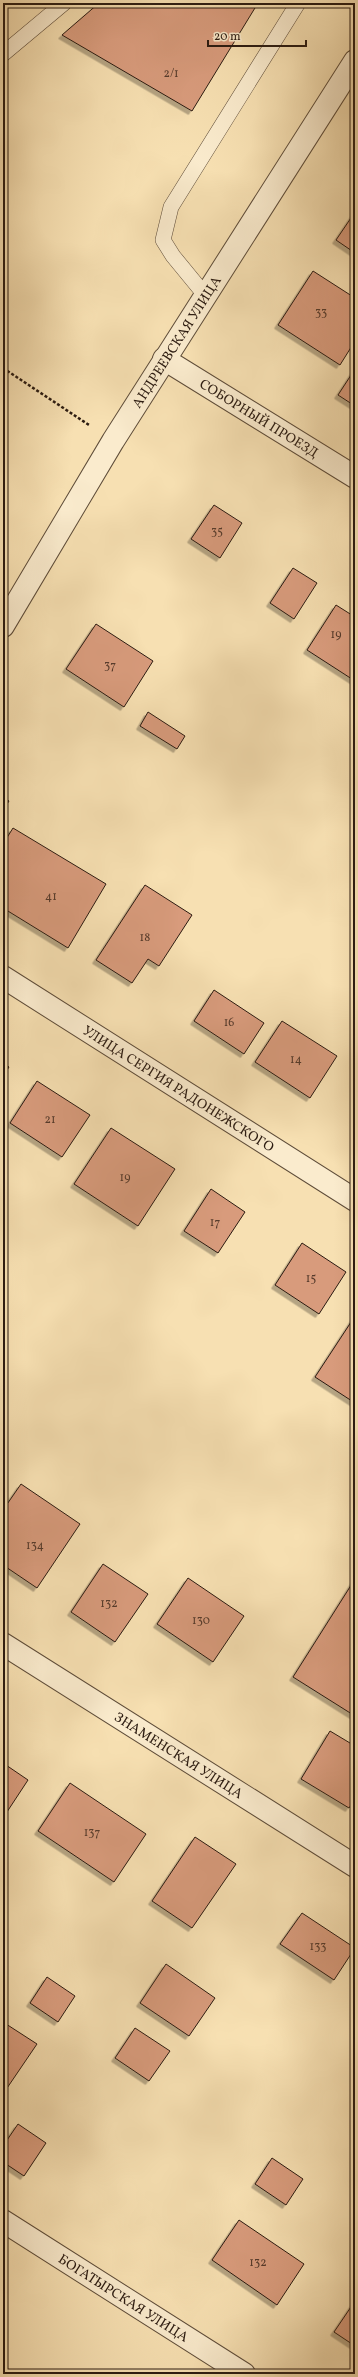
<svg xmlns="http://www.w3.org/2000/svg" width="358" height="2377" viewBox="0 0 358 2377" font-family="Vollkorn,serif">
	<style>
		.building { fill: #d89b7c; stroke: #2b1b11; filter: url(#shadow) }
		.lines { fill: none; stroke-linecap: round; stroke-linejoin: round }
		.service-casing { stroke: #5e4c39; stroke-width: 16 }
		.minor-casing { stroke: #5e4c39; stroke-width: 24 }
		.tertiary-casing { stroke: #5e4c39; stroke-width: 24 }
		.path { stroke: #2b1b11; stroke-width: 2.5; stroke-dasharray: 3 2; stroke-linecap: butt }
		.service { stroke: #faebcd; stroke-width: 15 }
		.minor { stroke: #faebcd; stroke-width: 22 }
		.tertiary { stroke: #faebcd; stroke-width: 22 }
		.labels { text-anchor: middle; stroke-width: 3.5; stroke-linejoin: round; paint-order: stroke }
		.number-label { font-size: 12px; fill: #563b2c }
		.street-label { font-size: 14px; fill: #2b1b11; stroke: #faebcd }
	</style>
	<defs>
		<filter id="shadow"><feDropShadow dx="-3.5" dy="3.5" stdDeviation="0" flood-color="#0004"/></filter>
	</defs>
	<rect width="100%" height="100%" fill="#f7e0b2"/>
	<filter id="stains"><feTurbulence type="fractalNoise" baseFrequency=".005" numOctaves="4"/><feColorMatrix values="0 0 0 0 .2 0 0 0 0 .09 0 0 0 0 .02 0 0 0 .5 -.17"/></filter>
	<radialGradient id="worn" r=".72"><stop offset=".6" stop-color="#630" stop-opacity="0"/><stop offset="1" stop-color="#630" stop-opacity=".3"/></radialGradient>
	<!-- building -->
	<path class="building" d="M99 3H258L192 111 62 35Z
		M355 212V253L336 240Z
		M313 271 355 298V341L340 365 278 325Z
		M355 369V406L338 395Z
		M214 505 242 523 220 558 191 539Z
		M293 568 317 583 294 619 270 603Z
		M336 605 355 617V681L307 650Z
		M96 624 153 661 124 707 66 669Z
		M148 712 185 736 177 749 140 726Z
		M3 797 9 801 3 810Z
		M13 828 106 884 68 948 3 908V844Z
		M145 885 192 915 159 966 148 959 132 983 96 960Z
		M214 990 264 1023 244 1054 194 1021Z
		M282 1021 337 1056 310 1098 255 1062Z
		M3 1063 9 1067 3 1076Z
		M37 1081 90 1115 62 1157 10 1123Z
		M111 1128 175 1169 138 1226 74 1184Z
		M211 1189 245 1212 218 1253 184 1231Z
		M302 1243 346 1272 319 1314 275 1285Z
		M355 1316V1403L315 1377Z
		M21 1484 80 1524 37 1588 3 1565V1510Z
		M103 1564 148 1594 115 1642 71 1612Z
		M188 1578 244 1616 213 1662 157 1624Z
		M355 1579V1716L293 1677Z
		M330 1731 355 1746V1799L349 1808 301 1779Z
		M3 1763 28 1780 3 1818Z
		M70 1783 146 1834 114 1882 38 1831Z
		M195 1837 236 1864 192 1928 152 1901Z
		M302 1913 355 1948 334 1980 280 1944Z
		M166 1964 215 1998 189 2036 140 2003Z
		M47 1977 75 1996 58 2022 30 2003Z
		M3 2022 37 2044 3 2094Z
		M135 2028 170 2051 149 2081 115 2058Z
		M18 2124 46 2143 24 2176 3 2162V2146Z
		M272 2158 303 2179 286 2205 255 2184Z
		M239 2220 304 2264 277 2305 212 2260Z
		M355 2301V2346L334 2332Z"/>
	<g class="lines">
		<defs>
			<path id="service" d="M3 54 64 3
				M205 295 173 256 163 240 171 207 298 3"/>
			<g id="minor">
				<path id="s1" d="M164 359 355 477"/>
				<path id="s2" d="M3 626 113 441 355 61"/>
				<path id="s3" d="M3 977 355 1200"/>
				<path id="s4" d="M3 1644 355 1866"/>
			</g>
			<g id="tertiary">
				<path id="s5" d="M3 2221 244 2374"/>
			</g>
		</defs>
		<!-- service casing -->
		<use href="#service" class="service-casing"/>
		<!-- minor casing -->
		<use href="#minor" class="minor-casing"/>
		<!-- tertiary casing -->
		<use href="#tertiary" class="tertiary-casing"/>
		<!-- path -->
		<path class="path" d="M3 368 89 425"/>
		<!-- service -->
		<use href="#service" class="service"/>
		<!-- minor -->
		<use href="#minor" class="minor"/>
		<!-- tertiary -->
		<use href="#tertiary" class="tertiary"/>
	</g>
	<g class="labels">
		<!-- number labels -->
		<g class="number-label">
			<text x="171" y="77">2/1</text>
			<text x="321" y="316">33</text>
			<text x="217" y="535">35</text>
			<text x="336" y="638">19</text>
			<text x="110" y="669">37</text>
			<text x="51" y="900">41</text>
			<text x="145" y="941">18</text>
			<text x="229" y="1026">16</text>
			<text x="296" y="1063">14</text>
			<text x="50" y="1123">21</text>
			<text x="125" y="1181">19</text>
			<text x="215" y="1226">17</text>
			<text x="311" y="1282">15</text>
			<text x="35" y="1549">134</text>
			<text x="109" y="1607">132</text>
			<text x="201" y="1624">130</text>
			<text x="92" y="1836">137</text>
			<text x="318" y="1950">133</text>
			<text x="258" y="2266">132</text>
		</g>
		<!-- street labels -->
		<g class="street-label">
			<text dy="5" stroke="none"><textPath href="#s2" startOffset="333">АНДРЕЕВСКАЯ УЛИЦА</textPath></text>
			<text dy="5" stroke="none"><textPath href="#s1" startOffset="112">СОБОРНЫЙ ПРОЕЗД</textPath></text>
			<text dy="5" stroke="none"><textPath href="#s3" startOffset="208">УЛИЦА СЕРГИЯ РАДОНЕЖСКОГО</textPath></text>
			<text dy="5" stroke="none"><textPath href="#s4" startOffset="208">ЗНАМЕНСКАЯ УЛИЦА</textPath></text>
			<text dy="5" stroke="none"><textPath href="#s5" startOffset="143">БОГАТЫРСКАЯ УЛИЦА</textPath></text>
		</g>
	</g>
	<!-- margin -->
	<rect width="358" height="2377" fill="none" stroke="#f7e0b2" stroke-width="16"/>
	<rect x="4" y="4" width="350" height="2369" fill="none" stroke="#2b1b11" stroke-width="2"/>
	<rect x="8" y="8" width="342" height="2361" fill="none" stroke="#2b1b11"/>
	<!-- scale -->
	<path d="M208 40v6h98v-6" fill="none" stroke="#2b1b11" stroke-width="2"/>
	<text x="214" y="40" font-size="12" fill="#2b1b11" stroke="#faebcd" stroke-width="3" paint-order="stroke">20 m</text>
	<rect width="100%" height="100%" filter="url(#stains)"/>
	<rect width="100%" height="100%" fill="url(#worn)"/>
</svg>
